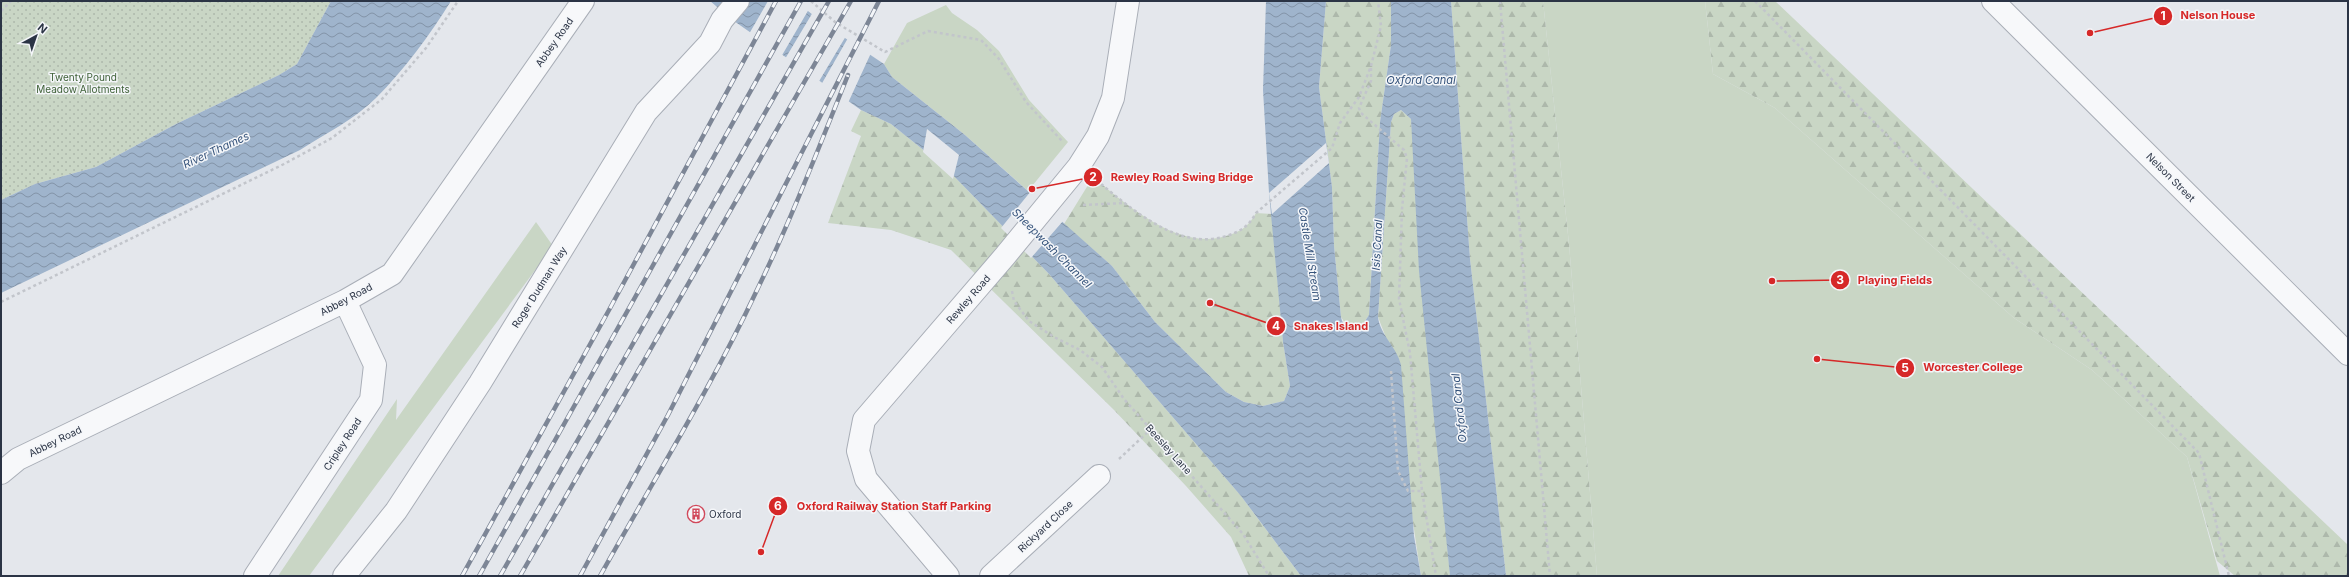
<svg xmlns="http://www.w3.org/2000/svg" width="2349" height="577" viewBox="0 0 2349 577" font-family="Inter,sans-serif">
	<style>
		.green { fill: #c9d6c5 }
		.forest { fill: url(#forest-firs) }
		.garden { fill: url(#garden-dots) }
		.water { fill: url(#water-waves) }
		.pier { fill: #e4e7ec }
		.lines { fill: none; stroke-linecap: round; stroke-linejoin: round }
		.minor-casing { stroke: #a9aeb7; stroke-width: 24 }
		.path { stroke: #c2c5cb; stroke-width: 2.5; stroke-dasharray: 3 3; stroke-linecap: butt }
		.minor { stroke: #f7f8fa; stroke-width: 22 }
		.rail-casing { stroke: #7d8696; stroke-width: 4.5 }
		.rail { stroke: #f4f6f9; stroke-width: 3; stroke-dasharray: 9; stroke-linecap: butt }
		.labels { text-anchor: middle; stroke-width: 3; stroke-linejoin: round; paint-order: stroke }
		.street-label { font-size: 10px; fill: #2b3445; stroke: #f4f6f9 }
		.park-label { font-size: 10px; fill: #3f6138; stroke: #f4f6f9 }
		.poi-label { font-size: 10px; fill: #2b3445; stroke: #f4f6f9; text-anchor: start }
		.water-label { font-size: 11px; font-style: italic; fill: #34527a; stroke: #f4f6f9 }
		.leader { fill: none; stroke: #d62828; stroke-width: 1.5 }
		.callout-dot { fill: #d62828; stroke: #f4f6f9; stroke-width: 1.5 }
		.mark-label { font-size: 12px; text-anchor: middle; font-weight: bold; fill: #fff }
		.callout-label { font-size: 11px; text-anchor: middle; font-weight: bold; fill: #d62828; stroke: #f4f6f9; stroke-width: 3; stroke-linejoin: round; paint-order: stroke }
	</style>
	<defs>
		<pattern id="forest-firs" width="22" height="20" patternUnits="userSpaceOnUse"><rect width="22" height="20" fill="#c9d6c5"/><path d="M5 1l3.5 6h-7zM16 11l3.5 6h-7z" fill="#adb8ab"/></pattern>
		<pattern id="garden-dots" width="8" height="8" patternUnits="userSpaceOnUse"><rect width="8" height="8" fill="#c9d6c5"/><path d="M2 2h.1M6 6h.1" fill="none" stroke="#adb8ab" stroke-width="1.8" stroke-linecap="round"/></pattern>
		<pattern id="water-waves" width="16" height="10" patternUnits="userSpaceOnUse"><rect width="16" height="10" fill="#9fb4cc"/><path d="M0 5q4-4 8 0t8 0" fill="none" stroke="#8293a7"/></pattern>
	</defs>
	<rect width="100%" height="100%" fill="#e4e7ec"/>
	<!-- green -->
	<path class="green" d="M1543 1H1705L1713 74 1775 108 2014 318 2092 370 2187 457 2220 576H1597L1569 244Z
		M946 5 952 13 977 30 999 51 1029 100 1068 142 1028 191 965 135 892 77 884 64 907 23Z
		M536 222 553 246 309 576H278L397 399 396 420Z"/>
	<!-- forest -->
	<path class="forest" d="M1326 1H1391V45L1380 122 1369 315 1359 330 1349 329 1341 317 1334 246 1332 187 1319 87Z
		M1451 1H1543L1569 244 1597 576H1506L1470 259Z
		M1705 1H1775L2348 545V576H2235L2217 561 2187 457 2092 370 2014 318 1775 108 1713 74Z
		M861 110 891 124 946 168 1049 274 1241 496 1301 576H1249L1231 537 1186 486 1114 410 951 250 891 230 828 223 861 136 851 131Z
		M1401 110 1411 119 1450 576H1421L1385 335 1378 317 1391 122 1394 114Z
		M1093 177C1127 205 1178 251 1226 236 1240 232 1249 226 1256 213L1272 214 1283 342 1290 386 1284 401 1263 406 1244 402 1226 392 1155 322 1112 266 1064 224Z"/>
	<!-- garden -->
	<path class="garden" d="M1 1H331L297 64 279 75 176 124 96 167 35 184 1 200Z"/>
	<!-- water -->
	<path class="water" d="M331 1H451C430 35 404 70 376 98 355 119 325 134 300 150L1 293V200L35 184 96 167 176 124 279 75 297 64Z
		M710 1H795L830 28 884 64 892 77 965 135 1112 266 1155 322 1226 392 1244 402 1263 406 1284 401 1290 386 1283 342 1269 193 1263 90 1266 1H1326L1319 87 1332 187 1334 246 1341 317C1343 327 1349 331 1359 330L1369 315 1380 122 1391 45V1H1451L1470 259 1506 576H1450L1419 271 1411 119 1401 110 1394 114 1391 122 1378 317C1380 335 1397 347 1401 365L1414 536 1421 576H1301L1241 496 1049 274 946 168 891 124 861 110 734 21Z"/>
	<!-- pier -->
	<path class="pier" d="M768 1H799L809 9 781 57 749 34Z
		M813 12 846 36 818 83 785 59Z
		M848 38 871 53 848 103 821 85Z
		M927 129 959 155 953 179 923 152Z
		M1326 143 1329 163 1272 214 1269 193Z
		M1031 191 1063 221 1031 258 1001 228Z"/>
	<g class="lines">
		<defs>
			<path id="minor" d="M1993 1 2348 354
				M1 473 18 459 345 301 392 274 583 1
				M255 576 371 400 375 365 345 301
				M344 576 396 511 480 383 646 112 710 43 722 20 738 1
				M948 576 866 479 858 451 864 420 1005 256 1079 166 1098 136 1113 98 1128 1
				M991 576 1099 476"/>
		</defs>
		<!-- minor casing -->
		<use href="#minor" class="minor-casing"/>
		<!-- path -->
		<path class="path" d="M811 1 835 22 885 52 928 31 981 40 999 59 1026 102 1062 141
			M1500 1 1550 576
			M1755 1 2199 453 2229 576
			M1 11 11 1
			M1371 68V81L1359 108 1361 113 1404 150 1407 158 1402 209 1399 299 1410 353 1422 491 1436 576
			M1101 184C1134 211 1180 251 1226 236 1240 232 1249 226 1256 213L1332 148 1340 123 1359 97 1371 66 1381 26 1378 1
			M1083 205 1124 203
			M1012 291 1014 301 1029 321 1054 337 1080 350 1102 367 1124 399 1243 534 1269 576
			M1 302 284 164 332 138 382 99 426 48 458 1
			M1391 371 1398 471 1408 491H1422
			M1119 459 1151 429"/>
		<!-- minor -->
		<use href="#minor" class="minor"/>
		<defs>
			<path id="rail" d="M462 576 609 310 776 1
				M479 576 801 1
				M500 576 829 1
				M520 576 851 1
				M580 576 668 415 879 1
				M600 576C653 481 711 388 757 290 791 220 819 147 848 75"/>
		</defs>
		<!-- rail casing -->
		<use href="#rail" class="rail-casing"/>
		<!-- rail -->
		<use href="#rail" class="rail"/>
	</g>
	<!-- icons -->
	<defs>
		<symbol id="building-ring" viewBox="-11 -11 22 22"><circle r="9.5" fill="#f4f6f9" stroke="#d1495b" stroke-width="1.5"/><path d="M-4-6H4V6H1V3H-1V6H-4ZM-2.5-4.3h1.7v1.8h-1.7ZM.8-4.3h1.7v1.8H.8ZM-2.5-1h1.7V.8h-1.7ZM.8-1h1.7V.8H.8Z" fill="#d1495b"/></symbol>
	</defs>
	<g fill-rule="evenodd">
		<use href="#building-ring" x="686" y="504" width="20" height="20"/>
	</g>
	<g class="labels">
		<!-- street labels -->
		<g class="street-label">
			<text transform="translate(554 42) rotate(-55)" y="4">Abbey Road</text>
			<text transform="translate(2171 177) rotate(45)" y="4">Nelson Street</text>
			<text transform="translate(539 287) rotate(-58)" y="4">Roger Dudman Way</text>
			<text transform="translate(346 299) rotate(-28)" y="4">Abbey Road</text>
			<text transform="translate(968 299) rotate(-49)" y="4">Rewley Road</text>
			<text transform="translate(55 441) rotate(-26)" y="4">Abbey Road</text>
			<text transform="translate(342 444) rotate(-57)" y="4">Cripley Road</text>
			<text transform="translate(1169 449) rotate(48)" y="4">Beesley Lane</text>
			<text transform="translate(1045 526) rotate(-43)" y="4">Rickyard Close</text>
		</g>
		<!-- park labels -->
		<g class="park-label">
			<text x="83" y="81">Twenty Pound<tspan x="83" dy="12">Meadow Allotments</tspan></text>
		</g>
		<!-- poi labels -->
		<g class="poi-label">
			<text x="709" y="518">Oxford</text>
		</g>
		<!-- water labels -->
		<g class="water-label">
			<text x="1421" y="84">Oxford Canal</text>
			<text transform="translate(216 150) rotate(-25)" y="4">River Thames</text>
			<text transform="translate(1377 245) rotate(-87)" y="4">Isis Canal</text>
			<text transform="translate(1052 248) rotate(45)" y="4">Sheepwash Channel</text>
			<text transform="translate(1310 254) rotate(81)" y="4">Castle Mill Stream</text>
			<text transform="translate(1459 408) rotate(-96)" y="4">Oxford Canal</text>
		</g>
	</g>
	<!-- callouts -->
	<path class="leader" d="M2090 33L2163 16M1032 189L1093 177M1772 281L1840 280M1210 303L1276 326M1817 359L1905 368M761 552L778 506"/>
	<g class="callout-dot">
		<circle cx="2090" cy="33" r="4"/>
		<circle cx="1032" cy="189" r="4"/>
		<circle cx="1772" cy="281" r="4"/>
		<circle cx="1210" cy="303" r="4"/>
		<circle cx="1817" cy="359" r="4"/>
		<circle cx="761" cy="552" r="4"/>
		<circle cx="2163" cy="16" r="10"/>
		<circle cx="1093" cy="177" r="10"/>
		<circle cx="1840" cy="280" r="10"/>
		<circle cx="1276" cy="326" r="10"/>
		<circle cx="1905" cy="368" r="10"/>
		<circle cx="778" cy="506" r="10"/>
	</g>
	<g class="mark-label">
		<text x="2163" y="20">1</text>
		<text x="1093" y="181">2</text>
		<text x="1840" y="284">3</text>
		<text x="1276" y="330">4</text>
		<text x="1905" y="372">5</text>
		<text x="778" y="510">6</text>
	</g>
	<g class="callout-label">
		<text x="2218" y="19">Nelson House</text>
		<text x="1182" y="181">Rewley Road Swing Bridge</text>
		<text x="1895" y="284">Playing Fields</text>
		<text x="1331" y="330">Snakes Island</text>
		<text x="1973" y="371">Worcester College</text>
		<text x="894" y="510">Oxford Railway Station Staff Parking</text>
	</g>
	<!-- border -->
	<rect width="2349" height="577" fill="none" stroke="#2b3445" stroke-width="4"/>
	<!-- north arrow -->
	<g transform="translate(36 36) rotate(40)" stroke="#f4f6f9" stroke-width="3" paint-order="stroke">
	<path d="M0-3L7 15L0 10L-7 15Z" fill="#2b3445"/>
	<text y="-6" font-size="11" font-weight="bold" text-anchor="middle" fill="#2b3445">N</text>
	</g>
</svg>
